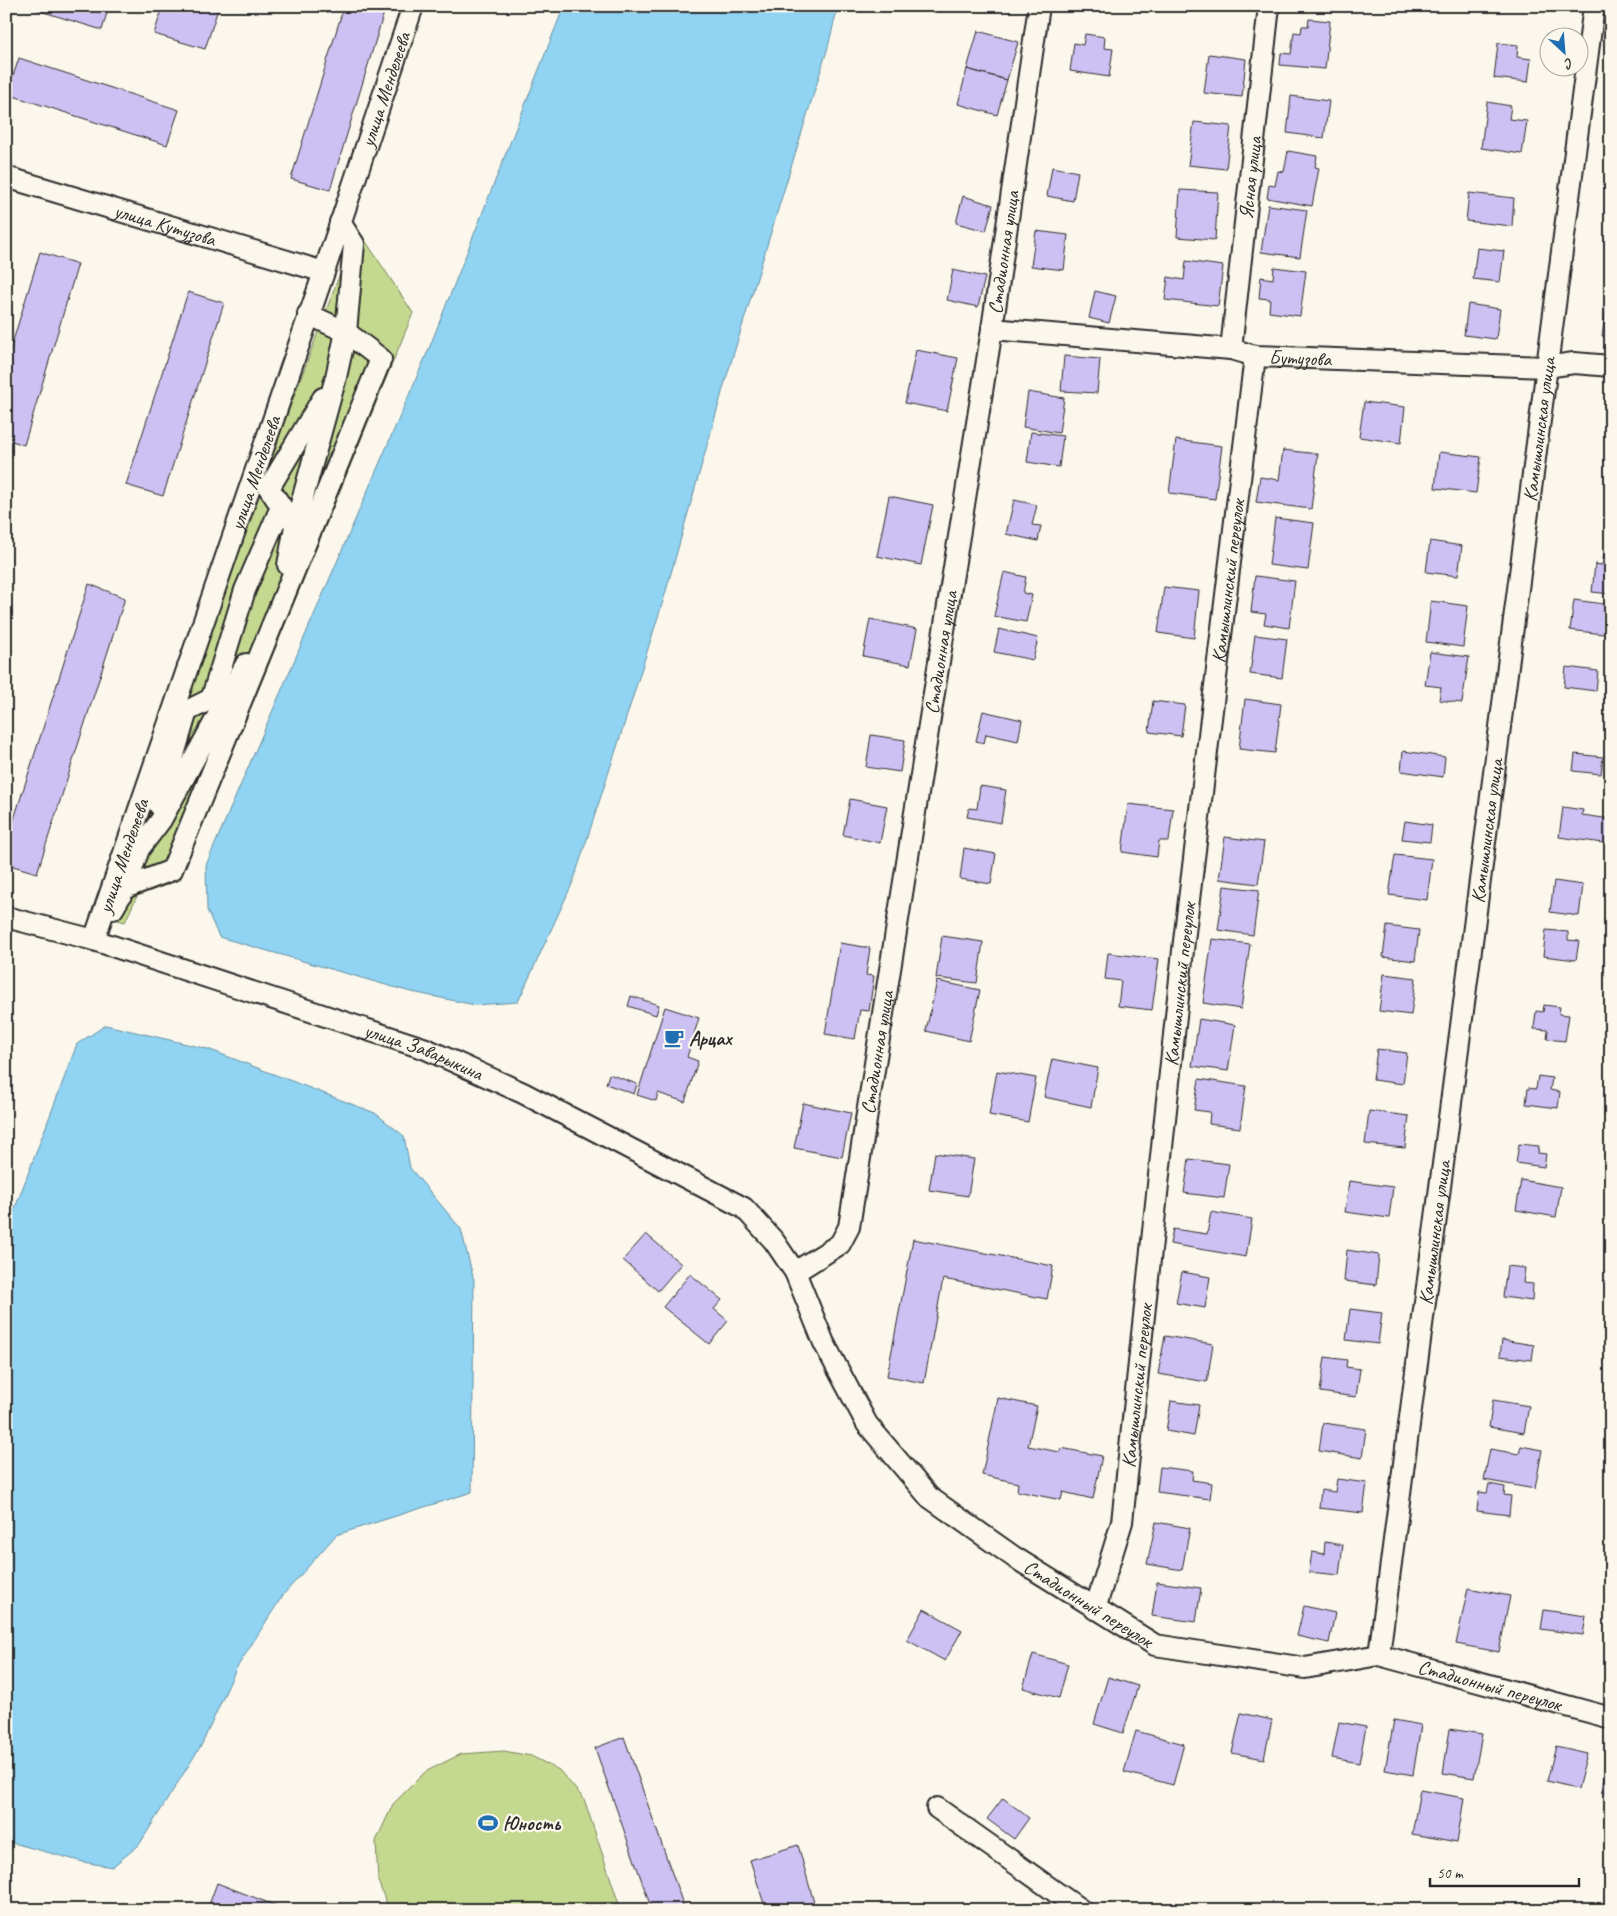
<svg xmlns="http://www.w3.org/2000/svg" width="1617" height="1916" viewBox="0 0 1617 1916" font-family="Caveat,sans-serif">
	<style>
		.green { fill: #c4d98f; stroke: #78825d }
		.water { fill: #90d3f2; stroke: #6890a2 }
		.building { fill: #ccc1f3; stroke: #2b2b2b }
		.lines { fill: none; stroke-linecap: round; stroke-linejoin: round }
		.minor-casing { stroke: #2b2b2b; stroke-width: 24 }
		.minor { stroke: #fbf7ec; stroke-width: 20 }
		.labels { text-anchor: middle; stroke-width: 4.5; stroke-linejoin: round; paint-order: stroke }
		.street-label { font-size: 20px; fill: #2b2b2b; stroke: #fbf7ec }
		.poi-label { font-size: 20px; font-weight: bold; fill: #2b2b2b; stroke: #fbf7ec; text-anchor: start }
	</style>
	<rect width="100%" height="100%" fill="#fbf7ec"/>
	<filter id="ink" filterUnits="userSpaceOnUse"><feTurbulence type="fractalNoise" baseFrequency=".02" numOctaves="2"/><feDisplacementMap in="SourceGraphic" scale="10" xChannelSelector="R" yChannelSelector="G"/><feConvolveMatrix kernelMatrix="1 2 1 2 8 2 1 2 1" color-interpolation-filters="sRGB"/></filter>
	<g filter="url(#ink)">
		<!-- green -->
		<path class="green" d="M357 228 413 313 180 880 137 896 125 922 100 915Z
			M504 1751 531 1756 559 1770 584 1799 621 1910H389L378 1881 376 1841 393 1804 425 1772 461 1754Z"/>
		<!-- water -->
		<path class="water" d="M564 6H838L828 47 725 382 664 598 617 747 573 882 518 1002 475 1005 407 991 219 937 207 910 206 865 428 351Z
			M106 1025 208 1049 375 1113 404 1136 410 1168 461 1229 474 1281 472 1492 336 1535 283 1595 236 1669 202 1744 162 1808 139 1845 112 1867 83 1862 6 1841V1232L77 1044Z"/>
		<!-- building -->
		<path class="building" d="M38 6H109L102 30 37 10Z
			M163 6H219L205 49 154 34Z
			M344 6H386L330 190 291 179Z
			M1213 6H1246V11Z
			M1309 19 1330 21 1325 69 1280 65 1281 53 1291 54 1294 32 1301 33 1302 26H1308Z
			M978 31 1018 42 1007 80 967 69Z
			M1085 34 1105 37 1104 48 1113 49 1109 77 1070 71 1074 43 1083 45Z
			M1498 43 1518 45 1517 57 1531 59 1528 82 1494 78Z
			M1209 54 1246 59 1242 97 1204 93Z
			M19 58 179 110 167 145 7 94Z
			M967 69 1007 80 997 115 958 104Z
			M1291 96 1329 101 1324 138 1287 133Z
			M1487 102 1511 106 1509 119 1527 121 1522 154 1481 148Z
			M1194 122 1231 126 1226 169 1188 165Z
			M1288 151 1317 156 1315 167 1319 168 1312 206 1267 198 1269 185 1275 186 1278 171 1284 172Z
			M1052 167 1078 172 1073 201 1047 196Z
			M1180 190 1218 192 1215 240 1177 237Z
			M1469 193 1514 198 1512 226 1466 221Z
			M963 196 993 205 986 231 956 223Z
			M1268 205 1307 210 1300 257 1261 252Z
			M1036 231 1068 235 1064 270 1031 266Z
			M1477 248 1504 251 1500 282 1473 279Z
			M40 252 78 264 24 445 6 439V364Z
			M1186 261 1223 266 1218 306 1165 300 1168 277 1184 280Z
			M1274 267 1306 271 1300 316 1269 312 1270 299 1259 298 1261 277 1273 279Z
			M953 270 985 277 978 307 947 300Z
			M1095 291 1116 296 1109 323 1089 318Z
			M188 292 224 303 163 496 126 485Z
			M1468 304 1500 309 1496 339 1464 335Z
			M1607 304 1611 305V337L1602 336Z
			M916 350 958 358 947 411 905 403Z
			M1064 356 1100 359 1097 393 1061 391Z
			M1028 392 1064 398 1059 433 1023 427Z
			M1364 402 1405 407 1401 443 1359 437Z
			M1031 432 1063 436 1059 467 1027 462Z
			M1176 440 1222 446 1215 499 1169 493Z
			M1283 450 1318 454 1311 509 1256 502 1260 477 1279 480Z
			M1439 452 1481 457 1476 493 1435 488Z
			M889 496 933 505 921 565 877 556Z
			M1014 500 1037 505 1032 525 1041 526 1038 541 1006 534Z
			M1275 518 1314 523 1308 570 1269 565Z
			M1430 541 1462 546 1458 576 1426 572Z
			M1604 554H1611V594L1592 592 1595 564 1602 565Z
			M1004 572 1026 577 1023 593 1032 595 1026 622 994 616Z
			M1255 576 1295 581 1289 628 1264 624 1266 614 1251 612Z
			M89 584 125 598 37 873 6 864V844Z
			M1164 587 1199 591 1194 638 1158 633Z
			M1574 600 1611 605V635L1570 630Z
			M1431 601 1468 606 1463 647 1426 642Z
			M870 619 917 629 910 665 863 656Z
			M999 629 1038 638 1033 660 994 652Z
			M1255 635 1287 639 1282 678 1250 674Z
			M1430 652 1469 657 1462 703 1439 700 1441 687 1425 685Z
			M1566 667 1598 671 1596 691 1564 687Z
			M1245 699 1281 704 1275 753 1239 749Z
			M1153 701 1185 705 1181 736 1149 732Z
			M983 711 1022 720 1018 741 986 734 984 743 976 741Z
			M871 735 905 740 900 772 866 767Z
			M1403 751 1445 757 1443 777 1401 771Z
			M1575 754 1603 757 1601 774 1573 771Z
			M980 786 1006 790 1001 823 967 817 969 808 977 809Z
			M850 799 887 806 880 843 843 835Z
			M1128 804 1173 809 1169 841H1159L1157 857 1122 852Z
			M1563 807 1583 810 1582 815 1611 819V844L1559 837Z
			M1405 821 1432 825 1430 842 1402 839Z
			M1225 837 1264 842 1258 884 1219 879Z
			M964 848 996 854 991 884 960 879Z
			M1395 855 1432 859 1427 900 1389 895Z
			M1554 881 1583 885 1579 916 1550 912Z
			M1224 886 1259 890 1253 935 1218 930Z
			M1387 926 1419 930 1415 961 1383 957Z
			M1546 930 1568 932V940L1579 941 1576 960 1543 956Z
			M942 936 983 942 977 983 936 978Z
			M1212 939 1250 944 1241 1009 1203 1003Z
			M840 943 870 948 866 975 874 976 869 1011 860 1010 855 1039 825 1034Z
			M1108 953 1159 959 1152 1010 1118 1006 1121 981 1105 979Z
			M1384 974 1416 978 1411 1015 1379 1011Z
			M937 981 980 990 969 1041 926 1031Z
			M631 996 659 1005 656 1015 628 1006Z
			M1544 1005 1560 1007 1559 1014 1569 1015 1565 1041 1547 1039 1548 1030 1534 1029 1536 1011 1543 1012Z
			M665 1007 699 1018 687 1057 698 1061 685 1102 658 1093 656 1101 637 1095Z
			M1199 1019 1235 1025 1228 1071 1192 1066Z
			M1377 1049 1407 1053 1403 1084 1373 1080Z
			M1052 1059 1098 1068 1091 1107 1044 1097Z
			M997 1071 1036 1078 1028 1122 989 1115Z
			M609 1074 637 1084 634 1094 606 1084Z
			M1538 1076 1552 1078 1550 1090 1560 1092 1558 1108 1526 1104 1528 1088 1536 1089Z
			M1199 1079 1246 1086 1240 1128 1209 1124 1210 1112 1194 1110Z
			M803 1103 851 1113 842 1157 794 1148Z
			M1369 1111 1409 1116 1405 1148 1365 1144Z
			M1519 1144 1539 1146 1538 1153 1546 1154 1544 1167 1516 1163Z
			M935 1153 974 1159 968 1196 929 1190Z
			M1189 1159 1229 1164 1224 1198 1184 1193Z
			M1521 1180 1561 1187 1556 1217 1516 1210Z
			M1349 1181 1393 1187 1389 1218 1345 1212Z
			M1211 1212 1252 1219 1246 1257 1170 1244 1173 1229 1207 1234Z
			M646 1234 681 1264 658 1291 623 1260Z
			M913 1239 1053 1266 1047 1299 943 1279 924 1383 887 1376Z
			M1347 1250 1379 1255 1376 1285 1344 1281Z
			M1507 1266 1525 1268 1523 1283 1533 1284 1532 1301 1503 1297Z
			M1182 1272 1210 1277 1205 1308 1176 1303Z
			M690 1274 722 1300 714 1309 728 1321 709 1344 663 1307Z
			M1350 1309 1382 1313 1378 1344 1346 1340Z
			M1165 1336 1213 1344 1207 1382 1158 1374Z
			M1502 1340 1534 1345 1532 1360 1500 1356Z
			M1325 1357 1347 1360 1346 1367 1360 1369 1356 1397 1320 1392Z
			M998 1398 1037 1406 1028 1446 1060 1452 1061 1448 1102 1456 1093 1499 1063 1492 1061 1500 1017 1491 1018 1483 982 1475Z
			M1493 1400 1529 1406 1524 1433 1489 1427Z
			M1171 1401 1199 1405 1194 1436 1166 1431Z
			M1323 1423 1366 1429 1362 1458 1319 1451Z
			M1521 1446 1542 1450 1535 1489 1484 1480 1490 1449 1519 1454Z
			M1160 1467 1193 1471 1192 1480 1212 1483 1210 1499 1157 1492Z
			M1337 1479 1367 1483 1363 1513 1319 1508 1321 1490 1335 1492Z
			M1489 1484 1505 1487 1504 1495 1511 1496 1509 1515 1477 1511 1479 1492 1487 1493Z
			M1156 1522 1190 1528 1182 1570 1147 1564Z
			M1325 1542 1343 1545 1339 1575 1309 1572 1312 1552 1324 1554Z
			M1157 1582 1201 1588 1196 1622 1152 1616Z
			M1468 1588 1510 1596 1499 1652 1456 1644Z
			M1304 1606 1335 1613 1329 1643 1297 1636Z
			M924 1609 962 1630 945 1661 907 1640Z
			M1544 1610 1586 1616 1583 1635 1541 1629Z
			M1033 1654 1068 1664 1059 1698 1023 1688Z
			M1108 1677 1138 1686 1123 1733 1094 1724Z
			M1241 1713 1272 1720 1264 1759 1232 1753Z
			M1394 1720 1421 1725 1413 1775 1385 1770Z
			M1339 1722 1366 1727 1359 1763 1332 1758Z
			M1450 1729 1482 1734 1474 1778 1443 1773Z
			M1136 1731 1184 1744 1173 1785 1124 1772Z
			M624 1737 685 1910H652L595 1748Z
			M1556 1746 1587 1753 1578 1789 1547 1781Z
			M1606 1761 1611 1762V1793L1602 1792Z
			M1420 1790 1464 1798 1457 1842 1412 1834Z
			M1003 1798 1029 1818 1014 1839 987 1819Z
			M798 1845 816 1910H766L750 1860Z
			M217 1883 287 1910H207Z"/>
		<g class="lines">
			<defs>
				<g id="minor">
					<path id="s1" d="M6 177 324 272"/>
					<path id="s2" d="M992 329 1231 349 1255 356 1546 367 1574 363 1611 366"/>
					<path id="s3" d="M1231 349 1269 6"/>
					<path d="M289 518 269 488 323 398"/>
					<path d="M288 565 295 526 336 377 346 332 354 244 340 222"/>
					<path d="M212 697 245 590 281 507"/>
					<path d="M159 805 187 711 225 692"/>
					<path d="M131 872 139 849 161 820 246 664"/>
					<path d="M113 909 125 888 172 870 381 359 346 332 308 314"/>
					<path id="s4" d="M6 917 94 940 426 1049 523 1093 744 1208 774 1241 795 1272 824 1343 867 1424 929 1497 1014 1557 1155 1645 1305 1668 1379 1655 1611 1718"/>
					<path id="s5" d="M94 940 324 272 413 6"/>
					<path id="s6" d="M795 1272 840 1244 849 1227 992 329 1039 6"/>
					<path id="s7" d="M1095 1609 1122 1522 1184 941 1255 356"/>
					<path id="s8" d="M1379 1655 1594 6"/>
					<path d="M937 1808 1081 1910"/>
				</g>
			</defs>
			<!-- minor casing -->
			<use href="#minor" class="minor-casing"/>
			<!-- minor -->
			<use href="#minor" class="minor"/>
		</g>
	</g>
	<!-- icons -->
	<defs>
		<symbol id="cafe-bare" viewBox="-9 -9 18 18"><path d="M-5.5-4.5H6V0H3Q3 3.5 0 3.5H-2.5Q-5.5 3.5-5.5 0ZM3-3.2v2h1.7v-2ZM-6 4.5H4V6H-6Z" fill="#1f6fb2" stroke="#fbf7ec" stroke-width="2.5" paint-order="stroke"/></symbol>
		<symbol id="stadium-bare" viewBox="-9 -9 18 18"><path d="M0-5a6.5 5 0 1 0 0 10a6.5 5 0 1 0 0-10ZM-3.5-1.8h7v3.6h-7Z" fill="#1f6fb2" stroke="#fbf7ec" stroke-width="2.5" paint-order="stroke"/></symbol>
	</defs>
	<g fill-rule="evenodd">
		<use href="#cafe-bare" x="660" y="1024" width="28" height="28"/>
		<use href="#stadium-bare" x="474" y="1809" width="28" height="28"/>
	</g>
	<g class="labels">
		<!-- street labels -->
		<g class="street-label">
			<text dy="7" stroke="none"><textPath href="#s5" startOffset="899">улица Менделеева</textPath></text>
			<text dy="7" stroke="none"><textPath href="#s3" startOffset="172">Ясная улица</textPath></text>
			<text dy="7" stroke="none"><textPath href="#s1" startOffset="166">улица Кутузова</textPath></text>
			<text dy="7" stroke="none"><textPath href="#s6" startOffset="1059">Стадионная улица</textPath></text>
			<text dy="7" stroke="none"><textPath href="#s2" startOffset="310">Бутузова</textPath></text>
			<text dy="7" stroke="none"><textPath href="#s8" startOffset="1236">Камышлинская улица</textPath></text>
			<text dy="7" stroke="none"><textPath href="#s5" startOffset="494">улица Менделеева</textPath></text>
			<text dy="7" stroke="none"><textPath href="#s7" startOffset="1038">Камышлинский переулок</textPath></text>
			<text dy="7" stroke="none"><textPath href="#s6" startOffset="654">Стадионная улица</textPath></text>
			<text dy="7" stroke="none"><textPath href="#s8" startOffset="831">Камышлинская улица</textPath></text>
			<text dy="7" stroke="none"><textPath href="#s5" startOffset="89">улица Менделеева</textPath></text>
			<text dy="7" stroke="none"><textPath href="#s7" startOffset="632">Камышлинский переулок</textPath></text>
			<text dy="7" stroke="none"><textPath href="#s4" startOffset="439">улица Заварыкина</textPath></text>
			<text dy="7" stroke="none"><textPath href="#s6" startOffset="249">Стадионная улица</textPath></text>
			<text dy="7" stroke="none"><textPath href="#s8" startOffset="426">Камышлинская улица</textPath></text>
			<text dy="7" stroke="none"><textPath href="#s7" startOffset="228">Камышлинский переулок</textPath></text>
			<text dy="7" stroke="none"><textPath href="#s4" startOffset="1334">Стадионный переулок</textPath></text>
			<text dy="7" stroke="none"><textPath href="#s4" startOffset="1754">Стадионный переулок</textPath></text>
		</g>
		<!-- poi labels -->
		<g class="poi-label">
			<text x="689" y="1045">Арцах</text>
			<text x="503" y="1830">Юность</text>
		</g>
	</g>
	<!-- margin -->
	<rect width="1617" height="1916" fill="none" stroke="#fbf7ec" stroke-width="25"/>
	<rect x="12" y="12" width="1592" height="1891" fill="none" stroke="#2b2b2b" stroke-width="2" filter="url(#ink)"/>
	<!-- north arrow -->
	<g transform="translate(1564 52) rotate(154)"><circle r="24" fill="#fbf7ec" stroke="#a8a59f"/>
	<path d="M0-4L9 19L0 12L-9 19Z" fill="#1f6fb2"/>
	<text y="-8" font-size="14" font-weight="bold" text-anchor="middle" fill="#2b2b2b">С</text>
	</g>
	<!-- scale -->
	<path d="M1430 1878v8h149v-8" fill="none" stroke="#2b2b2b" stroke-width="2.5"/>
	<text x="1437" y="1878" font-size="15" fill="#2b2b2b" stroke="#fbf7ec" stroke-width="4" paint-order="stroke">50 m</text>
</svg>
